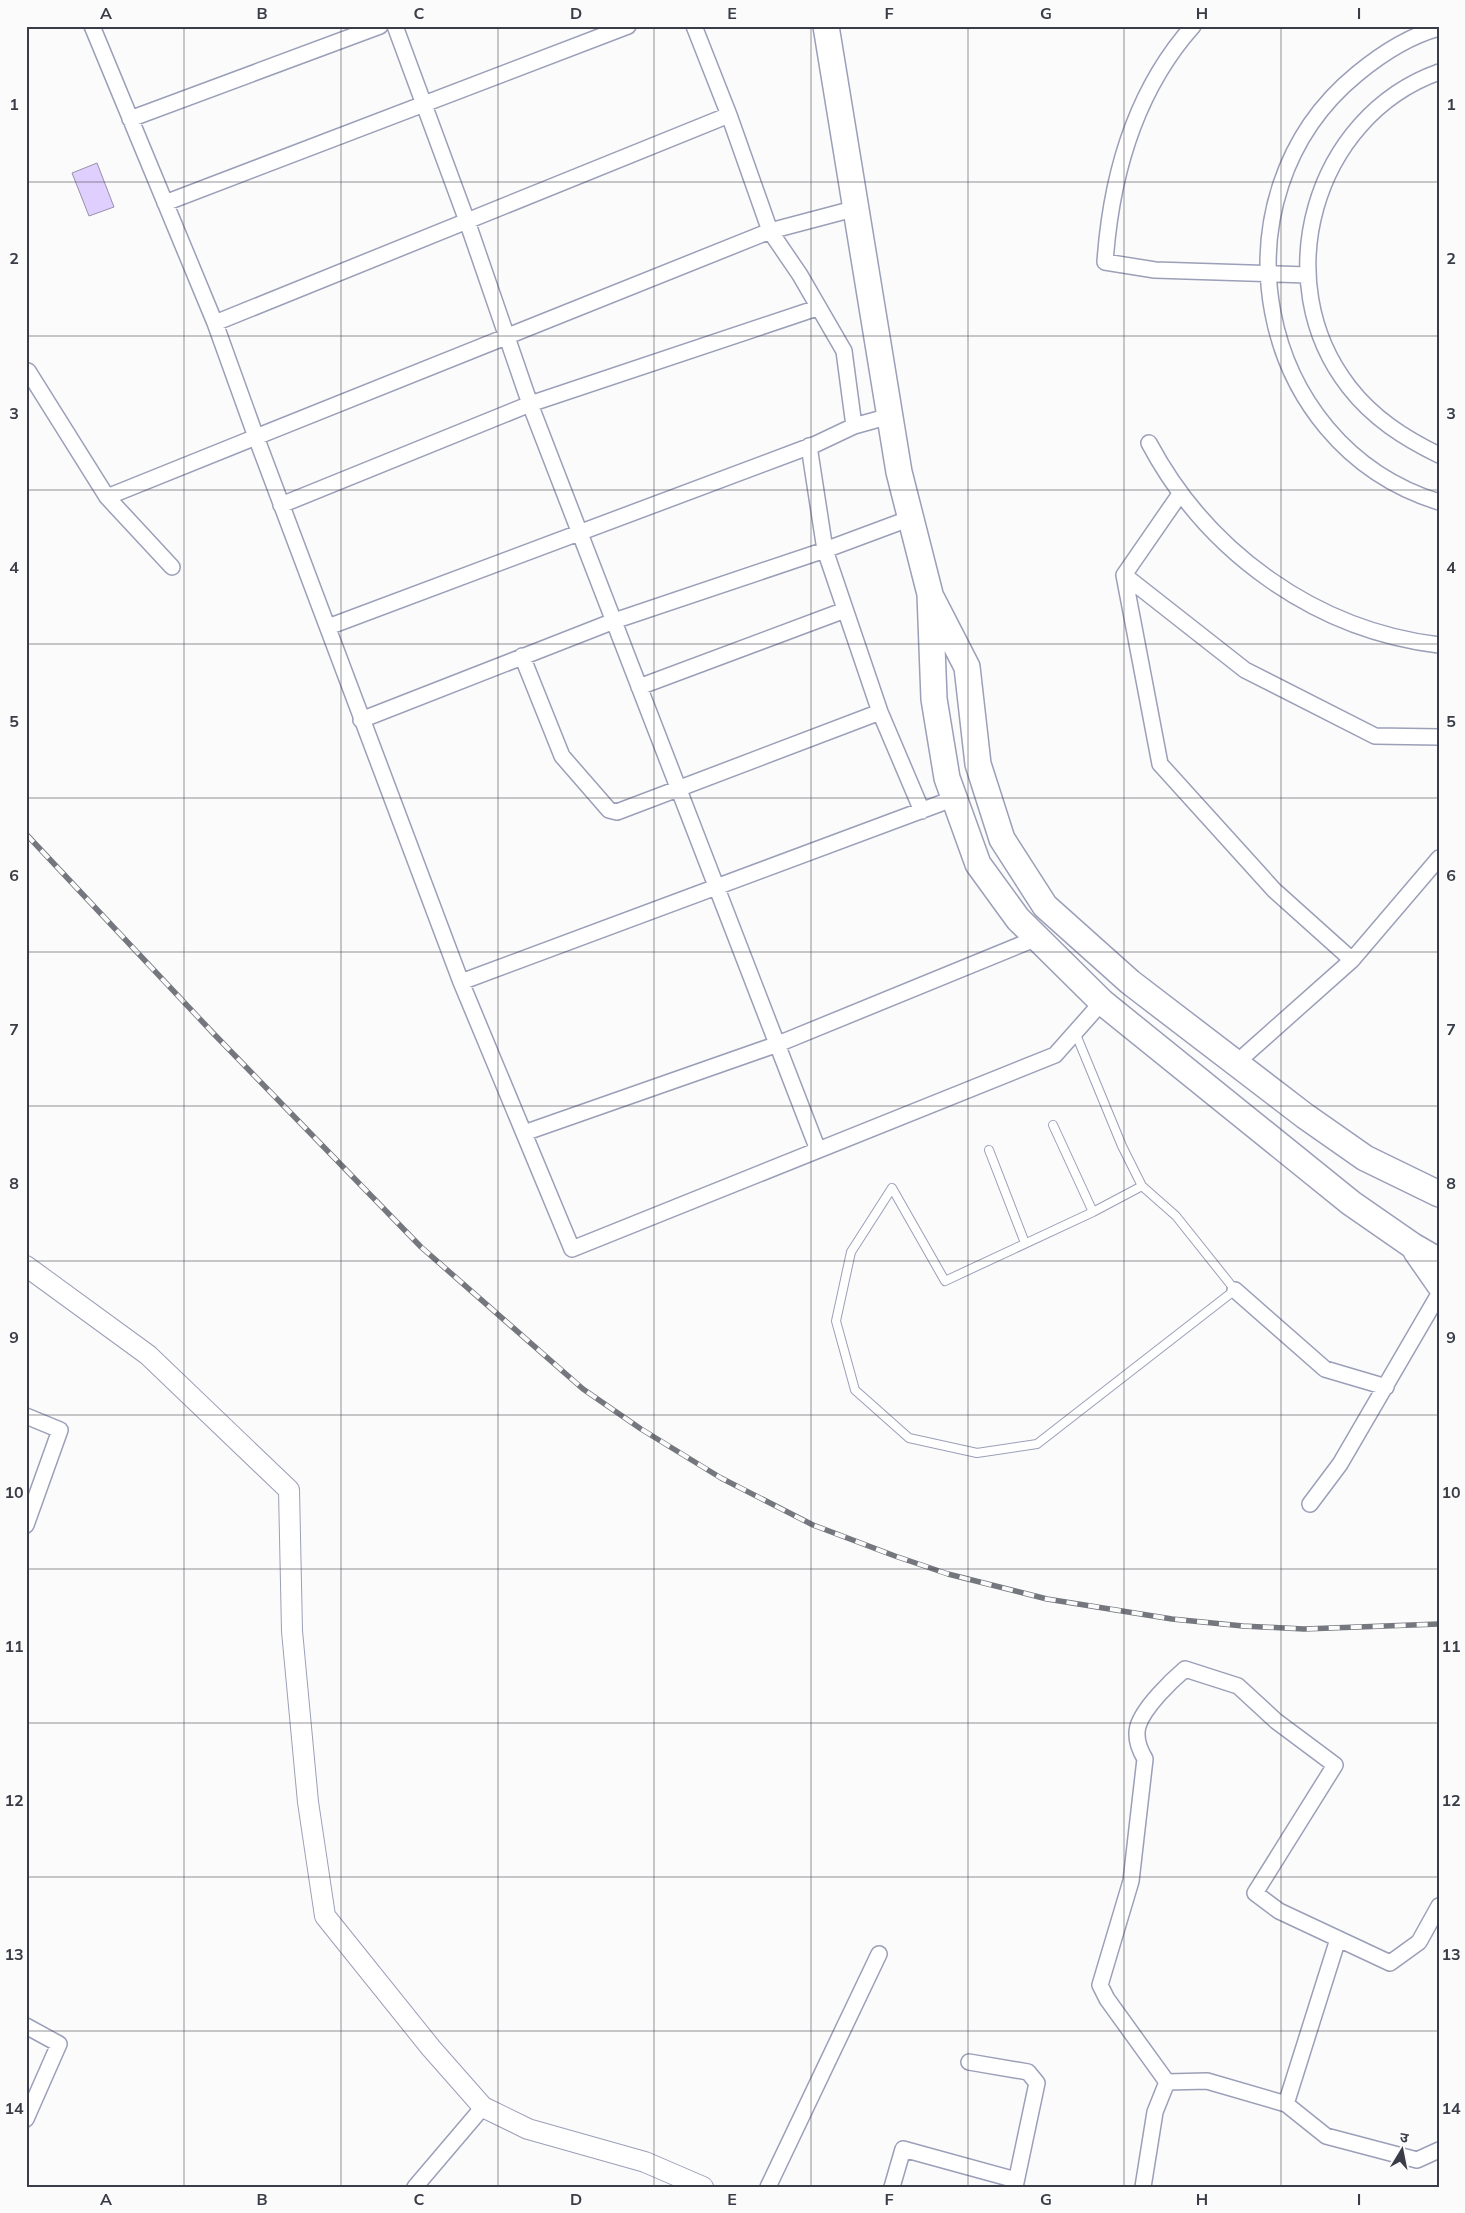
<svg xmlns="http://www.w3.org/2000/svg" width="1465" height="2213" viewBox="0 0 1465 2213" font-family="Mulish,'Noto Sans Devanagari',sans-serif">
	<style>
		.building { fill: #dfcffe; stroke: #9890a8 }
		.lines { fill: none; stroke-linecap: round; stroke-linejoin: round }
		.service-casing { stroke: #9b9fb8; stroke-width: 10 }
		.minor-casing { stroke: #9b9fb8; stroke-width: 18 }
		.tertiary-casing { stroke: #9b9fb8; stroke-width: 22 }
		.primary-casing { stroke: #9b9fb8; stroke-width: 28 }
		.service { stroke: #fff; stroke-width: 8 }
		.minor { stroke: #fff; stroke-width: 15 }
		.tertiary { stroke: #fff; stroke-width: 20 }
		.primary { stroke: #fff; stroke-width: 25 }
		.rail-casing { stroke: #75777e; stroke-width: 5.5 }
		.rail { stroke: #fbfbfb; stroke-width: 4; stroke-dasharray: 11; stroke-linecap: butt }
		.grid { fill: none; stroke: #3a3c47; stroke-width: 1; stroke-opacity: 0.55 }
		.neatline { fill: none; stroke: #3a3c47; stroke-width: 2 }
		.grid-label { font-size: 16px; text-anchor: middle; font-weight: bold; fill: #3a3c47 }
	</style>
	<rect width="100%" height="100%" fill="#fbfbfb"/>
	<!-- building -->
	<path class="building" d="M97 163 114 207 89 216 72 173Z"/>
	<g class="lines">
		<defs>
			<path id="service" d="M1075 1032 1122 1146 1142 1186 1176 1216 1235 1290 1037 1444 977 1453 909 1438 855 1390 836 1321 851 1252 892 1188 945 1281 1093 1212 1142 1186
				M1053 1125 1093 1212
				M989 1150 1025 1243"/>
			<path id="minor" d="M92 26 215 323 256 437 107 497
				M395 26 467 221 530 404 818 1150
				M694 26 729 115 770 231 800 275 844 351 854 426
				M1193 26C1135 91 1111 177 1105 262L1155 270 1307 275
				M1439 28C1409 36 1380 55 1357 74 1208 196 1254 445 1439 502
				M1439 72C1313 117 1267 282 1349 387 1373 418 1404 438 1439 455
				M130 119 380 26
				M165 203 628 26
				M857 208 770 231 256 437 461 982 572 1249 1055 1055 1102 1002
				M215 323 729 115
				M28 371 107 497 172 567
				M1149 443C1207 552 1315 630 1439 645
				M809 446 825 550 880 712 922 811
				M1180 494 1124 575 1160 764 1274 890 1352 960 1439 858
				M281 505 530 404 817 308
				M1124 575 1245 670 1375 736 1439 737
				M328 627 816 444 854 426 890 416
				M522 656 562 756 609 810 617 812 880 712
				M639 687 845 610
				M361 720 614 621 825 550 911 518
				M461 982 955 798
				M1235 1064 1352 960
				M524 1133 778 1044 1037 938
				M1235 1290 1325 1369 1386 1387
				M26 1416 60 1430 26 1525
				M1310 1504 1340 1464 1439 1294
				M26 2026 59 2044 26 2119
				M969 2062 1028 2072 1037 2083 1015 2187
				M1167 2082 1107 1999 1100 1985 1131 1881 1145 1759C1139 1749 1135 1737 1138 1726 1144 1707 1171 1681 1185 1669L1238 1686 1276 1721 1335 1765 1255 1893 1279 1911 1390 1963 1419 1942 1439 1906
				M1167 2082 1207 2081 1286 2104 1326 2136 1417 2160 1439 2150
				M1286 2104 1338 1939
				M415 2187 483 2107
				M768 2187 879 1954
				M892 2187 903 2149 1016 2180
				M1143 2187 1155 2112 1167 2082"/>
			<path id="tertiary" d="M26 1266 148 1355 289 1490 292 1631 308 1802 325 1916 431 2048 483 2107 528 2129 645 2162 703 2187"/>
			<path id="primary" d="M826 26 899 472 930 594 934 699 947 778 978 864 1018 919 1102 1002 1351 1203 1413 1246 1439 1261
				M932 599 967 667 978 764 1002 839 1045 906 1130 982 1305 1116 1365 1158 1439 1194
				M1416 1251 1439 1284"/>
		</defs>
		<!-- service casing -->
		<use href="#service" class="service-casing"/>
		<!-- minor casing -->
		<use href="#minor" class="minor-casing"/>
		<!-- tertiary casing -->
		<use href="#tertiary" class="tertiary-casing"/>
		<!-- primary casing -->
		<use href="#primary" class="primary-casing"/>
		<!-- service -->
		<use href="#service" class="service"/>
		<!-- minor -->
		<use href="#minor" class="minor"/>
		<!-- tertiary -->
		<use href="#tertiary" class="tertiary"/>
		<!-- primary -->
		<use href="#primary" class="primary"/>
		<defs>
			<path id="rail" d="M26 834 213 1033 421 1247 583 1389 641 1429 721 1478 813 1525 895 1556 948 1574 1047 1599 1172 1619 1243 1626 1304 1629 1439 1624"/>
		</defs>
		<!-- rail casing -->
		<use href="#rail" class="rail-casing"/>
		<!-- rail -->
		<use href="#rail" class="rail"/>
	</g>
	<!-- grid -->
	<path class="grid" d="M184 26V2187M341 26V2187M498 26V2187M654 26V2187M811 26V2187M968 26V2187M1124 26V2187M1281 26V2187M26 182H1439M26 336H1439M26 490H1439M26 644H1439M26 798H1439M26 952H1439M26 1106H1439M26 1261H1439M26 1415H1439M26 1569H1439M26 1723H1439M26 1877H1439M26 2031H1439"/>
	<!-- border -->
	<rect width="1465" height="2213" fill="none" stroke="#fbfbfb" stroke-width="55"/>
	<!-- north arrow -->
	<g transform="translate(1402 2150) rotate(10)" stroke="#fbfbfb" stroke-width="4" paint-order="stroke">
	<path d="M0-4L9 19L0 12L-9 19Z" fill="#3a3c47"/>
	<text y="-8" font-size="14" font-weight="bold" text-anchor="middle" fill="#3a3c47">उ</text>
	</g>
	<rect x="28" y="28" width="1410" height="2158" class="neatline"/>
	<g class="grid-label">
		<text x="106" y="19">A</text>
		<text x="262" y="19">B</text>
		<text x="419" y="19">C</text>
		<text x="576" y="19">D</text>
		<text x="732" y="19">E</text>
		<text x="889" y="19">F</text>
		<text x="1046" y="19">G</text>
		<text x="1202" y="19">H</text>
		<text x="1359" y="19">I</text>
		<text x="14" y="110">1</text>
		<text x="1451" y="110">1</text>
		<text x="14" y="264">2</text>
		<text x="1451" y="264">2</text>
		<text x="14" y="419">3</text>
		<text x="1451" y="419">3</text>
		<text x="14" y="573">4</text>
		<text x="1451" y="573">4</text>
		<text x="14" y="727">5</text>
		<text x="1451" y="727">5</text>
		<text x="14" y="881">6</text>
		<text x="1451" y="881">6</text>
		<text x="14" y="1035">7</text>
		<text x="1451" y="1035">7</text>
		<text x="14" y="1189">8</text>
		<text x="1451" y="1189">8</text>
		<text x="14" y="1343">9</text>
		<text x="1451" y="1343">9</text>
		<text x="14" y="1498">10</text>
		<text x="1451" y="1498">10</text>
		<text x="14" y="1652">11</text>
		<text x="1451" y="1652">11</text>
		<text x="14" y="1806">12</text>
		<text x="1451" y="1806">12</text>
		<text x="14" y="1960">13</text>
		<text x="1451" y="1960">13</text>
		<text x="14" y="2114">14</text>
		<text x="1451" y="2114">14</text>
		<text x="106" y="2205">A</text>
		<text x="262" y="2205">B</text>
		<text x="419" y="2205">C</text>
		<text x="576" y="2205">D</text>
		<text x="732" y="2205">E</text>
		<text x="889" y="2205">F</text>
		<text x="1046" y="2205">G</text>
		<text x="1202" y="2205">H</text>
		<text x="1359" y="2205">I</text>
	</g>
</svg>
